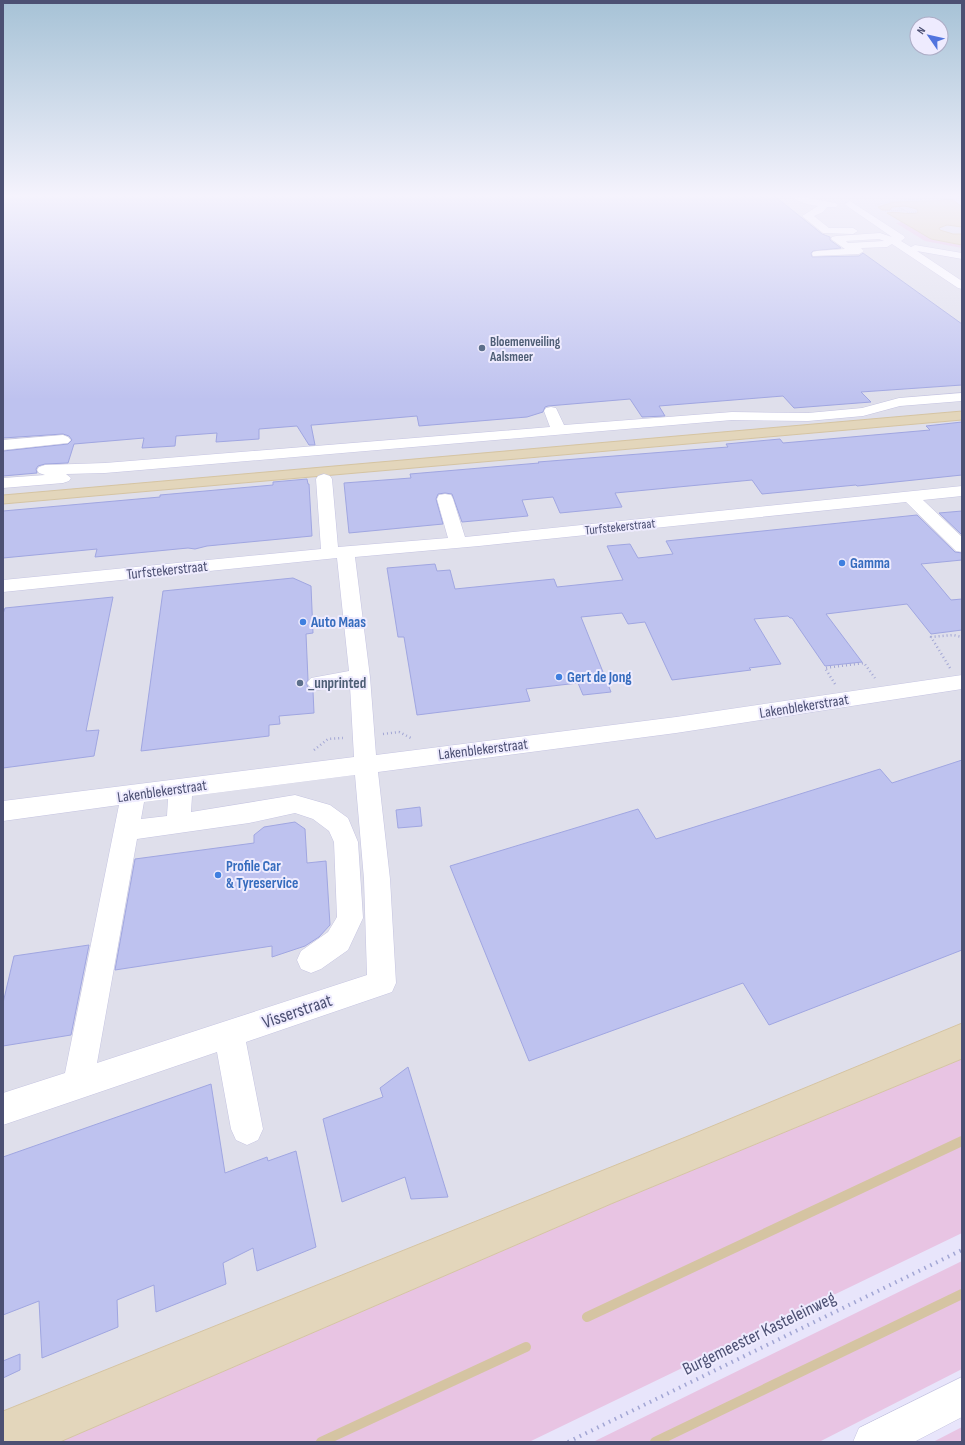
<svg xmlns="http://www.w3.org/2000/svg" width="965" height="1445" viewBox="0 0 965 1445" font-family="'Sofia Sans Condensed',sans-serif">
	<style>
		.industrial { fill: #dfdfeb }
		.green { fill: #e8c4e3 }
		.water { fill: #e3d6bb; stroke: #d5c4a2 }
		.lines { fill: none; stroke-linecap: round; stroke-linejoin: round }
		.stream { stroke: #d5c4a2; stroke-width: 10 }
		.building { fill: #bec2ef; stroke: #a0a6e1 }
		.minor-casing { stroke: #c5c4e1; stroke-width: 1 }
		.path-far2 { stroke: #a2a6d4; stroke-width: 1; stroke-dasharray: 0.5 1.5; stroke-linecap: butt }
		.path-far1 { stroke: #a2a6d4; stroke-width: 2.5; stroke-dasharray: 1 3; stroke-linecap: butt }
		.path { stroke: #a2a6d4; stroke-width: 4; stroke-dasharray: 1.5 5; stroke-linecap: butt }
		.minor { fill: #fff; fill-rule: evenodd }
		.service-dot { fill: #5c6f8a; stroke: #eeebfe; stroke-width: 1.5 }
		.shop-dot { fill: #3f7fe0; stroke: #eeebfe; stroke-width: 1.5 }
		.labels { text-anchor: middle; stroke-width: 4; stroke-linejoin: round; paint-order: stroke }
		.far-service-label { font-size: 13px; font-weight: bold; fill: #4e5e75; stroke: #eeebfe; text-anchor: start }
		.far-street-label { font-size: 13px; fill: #4c5073; stroke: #eeebfe }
		.shop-label { font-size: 15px; font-weight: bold; fill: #366cbe; stroke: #eeebfe; text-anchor: start }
		.street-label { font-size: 15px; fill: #4c5073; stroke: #eeebfe }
		.service-label { font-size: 15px; font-weight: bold; fill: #4e5e75; stroke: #eeebfe; text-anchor: start }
		.near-street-label { font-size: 18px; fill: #4c5073; stroke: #eeebfe }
	</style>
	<rect width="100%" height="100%" fill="#e8e5fb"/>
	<!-- industrial -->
	<path class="industrial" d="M3 198H947L962 210V1030L3 1427Z"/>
	<!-- green -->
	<path class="green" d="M902 222 931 239 962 245V248L925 241 896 223Z
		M962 1059V1233L529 1442H60L611 1204Z
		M962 1261V1369L819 1442H593Z
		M962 1427V1442H933Z"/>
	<!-- water -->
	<path class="water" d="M953 200 962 207V227L947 225 939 228 940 230 953 234H962V245L931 239 887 213C896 211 907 215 917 213L918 212 917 209 905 206 892 207 890 210H882L878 207 894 202Z
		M962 411V420L3 504V495Z
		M962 1023V1059L611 1204 60 1442H3V1411L688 1136Z"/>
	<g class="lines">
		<!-- stream -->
		<path class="stream" d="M587 1317 962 1141
			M321 1442 526 1347
			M655 1442 962 1294"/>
	</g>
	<!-- building -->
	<path class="building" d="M3 198H777L822 234 830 237V240L841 248 813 251 811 253 812 257 859 256 863 253 962 324V385L861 392 871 402 794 408 783 396 659 406 665 416 642 417 630 399 548 406 545 407 543 412 527 417 419 426 417 416 313 425H311L315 445H309L297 426 259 429V439L216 442 217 433 176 436 175 446 142 448 144 438 74 444 68 463 45 464 38 466 36 469 37 473 3 476V451L68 444 72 440 69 436 63 434 3 438Z
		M962 422V475L857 486 856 485 762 494 752 480 615 493 622 507 560 513 553 497 522 500 528 516 462 522 452 494 445 493 438 494 436 499 443 524 349 533 344 483 411 478 410 474 539 463 538 462 728 447 726 444 780 439 783 443 930 430 926 426Z
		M307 479 308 484H309L312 536 207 546 195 549 188 548 95 557 97 549 3 558V511L160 497V495L273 485V482Z
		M962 511V535L939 513Z
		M917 515 955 552 962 553V560L921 564 951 600 962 599V630L931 634 907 604 826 614 862 662 825 666 792 618H790L788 616 754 619 781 664 749 668 751 670 672 680 645 622 628 624 622 613 581 617 611 692 583 695 578 683 526 689 530 701 417 715 404 637H398L387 568 435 564 437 571 450 570 455 589 554 579 557 587 623 580 607 546 630 544 638 558 673 554 666 541Z
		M293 578 311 586 313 633 306 634 308 680 306 683 308 687V691H313L314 713 279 716 280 724 269 725V736L141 751 163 591Z
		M113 597 86 731 99 730 94 756 3 768V614L5 608Z
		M962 760V950L769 1025 743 983 529 1061 450 866 638 809 656 839 880 769 892 783Z
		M420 807 422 826 398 828 396 810Z
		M295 822 305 829 307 863 326 861 330 925 319 937 305 946 272 957V946L115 970 135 859 254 843V835L264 827Z
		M89 945 71 1035 3 1046V1003L14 956Z
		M408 1067 448 1197 411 1199 405 1177 342 1202 323 1119 383 1097 380 1088Z
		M211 1084 225 1173 267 1157 268 1161 296 1151 316 1247 257 1271 253 1248 223 1263 226 1284 156 1312 154 1285 117 1300 118 1327 42 1358 39 1301 3 1315V1157Z
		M20 1354V1370L3 1378V1361Z"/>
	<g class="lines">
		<defs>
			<path id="minor" d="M794 198H808L836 203 838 205 836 207H827L823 212 814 216 829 228H853L858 231 853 234 823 233 802 216 818 206C810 205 800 203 794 198Z
				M850 201 904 236 905 238 901 241 911 247 915 245 962 253V259L917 251 962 281V289L958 288 892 244 887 247 861 248 864 251 859 254 813 256 812 254 813 252 817 251 845 249 831 239 832 237 836 236 880 233 892 237 847 206 845 204ZM879 239 884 241 848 243 846 241Z
				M962 393V401L900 406 863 416 808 421 732 420 105 473 66 474 71 478 69 481 63 483 3 488V478L45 475 39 473 37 470 39 467 45 465 105 463 550 427 544 411 546 408 551 407 556 408 564 425 732 412 808 413 862 408 899 398Z
				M63 435 68 437 71 440 68 443 3 450V440Z
				M324 474 330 476 332 479 338 547 448 538 437 499 439 495 445 494 451 495 453 499 465 537 962 486V496L923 500 962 537V552L956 551 906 502 479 546 355 557 370 677 376 755 676 717 962 675V689L676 733 378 772 390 879 396 983 392 992 246 1042 263 1129 258 1140 247 1145 236 1140 231 1129 217 1052 3 1125V1093L65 1073 119 805 3 821V801L354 757 350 686 318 690 311 688 307 683 311 678 349 671 337 558 3 592V580L321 549 316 479 318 476ZM355 775 364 879 367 975 97 1063 137 839 249 823 295 813 313 819 329 831 334 842 337 917 328 932 301 951 297 960 301 969 311 973 321 969 348 950 363 918 358 842 348 818 330 805 295 795 191 812 192 796ZM168 799 167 816 141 819 144 802Z
				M962 1377V1417L914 1442H853L859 1428Z"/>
		</defs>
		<!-- minor casing -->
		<use href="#minor" class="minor-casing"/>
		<!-- path-far2 -->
		<path class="path-far2" d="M875 205C903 198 933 198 962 200
			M904 210 909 213 916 212
			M885 211 904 210 898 207
			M3 221H10"/>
		<!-- path-far1 -->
		<path class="path-far1" d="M950 668 931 637 953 635 962 637
			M835 684 825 668 864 663 875 678
			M383 734 399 732 413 739
			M314 750 328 739 343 738"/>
		<!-- path -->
		<path class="path" d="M568 1442 962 1250"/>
		<!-- minor -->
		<use href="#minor" class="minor"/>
	</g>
	<!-- sky -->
	<linearGradient id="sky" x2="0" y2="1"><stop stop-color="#a6c2d6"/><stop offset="0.49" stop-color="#f5f3fd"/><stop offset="1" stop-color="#f5f3fd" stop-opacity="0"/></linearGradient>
	<rect width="965" height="400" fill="url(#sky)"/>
	<!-- markers -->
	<g class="service-dot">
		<circle cx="482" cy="348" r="4"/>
		<circle cx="300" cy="683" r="4"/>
	</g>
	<g class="shop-dot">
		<circle cx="842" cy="563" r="4"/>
		<circle cx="303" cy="622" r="4"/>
		<circle cx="559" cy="677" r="4"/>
		<circle cx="218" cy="875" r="4"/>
	</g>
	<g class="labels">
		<!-- far-service labels -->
		<g class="far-service-label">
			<text x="490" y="346">Bloemenveiling<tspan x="490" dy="15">Aalsmeer</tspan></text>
		</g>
		<!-- far-street labels -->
		<g class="far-street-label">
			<text transform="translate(620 526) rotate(-6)" y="5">Turfstekerstraat</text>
		</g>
		<!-- shop labels -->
		<g class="shop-label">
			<text x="850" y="568">Gamma</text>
			<text x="311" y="627">Auto Maas</text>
			<text x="567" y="682">Gert de Jong</text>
			<text x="226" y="871">Profile Car<tspan x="226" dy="17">&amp; Tyreservice</tspan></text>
		</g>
		<!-- street labels -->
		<g class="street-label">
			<text transform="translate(167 570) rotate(-6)" y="5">Turfstekerstraat</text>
			<text transform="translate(804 706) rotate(-9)" y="5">Lakenblekerstraat</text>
			<text transform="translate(483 749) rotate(-7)" y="5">Lakenblekerstraat</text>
			<text transform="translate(162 791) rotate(-8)" y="5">Lakenblekerstraat</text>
		</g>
		<!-- service labels -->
		<g class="service-label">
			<text x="308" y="688">_unprinted</text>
		</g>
		<!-- near-street labels -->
		<g class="near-street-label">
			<text transform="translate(297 1011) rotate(-19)" y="6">Visserstraat</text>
			<text transform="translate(759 1333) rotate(-26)" y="6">Burgemeester Kasteleinweg</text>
		</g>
	</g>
	<!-- border -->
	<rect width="965" height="1445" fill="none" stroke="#4c5073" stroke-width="8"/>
	<!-- north arrow -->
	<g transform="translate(929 36) rotate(304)"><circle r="19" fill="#eeebfe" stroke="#adadc6"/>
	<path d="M0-3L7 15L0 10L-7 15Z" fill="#5174de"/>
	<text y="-6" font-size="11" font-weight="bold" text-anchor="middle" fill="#4c5073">N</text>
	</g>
</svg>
